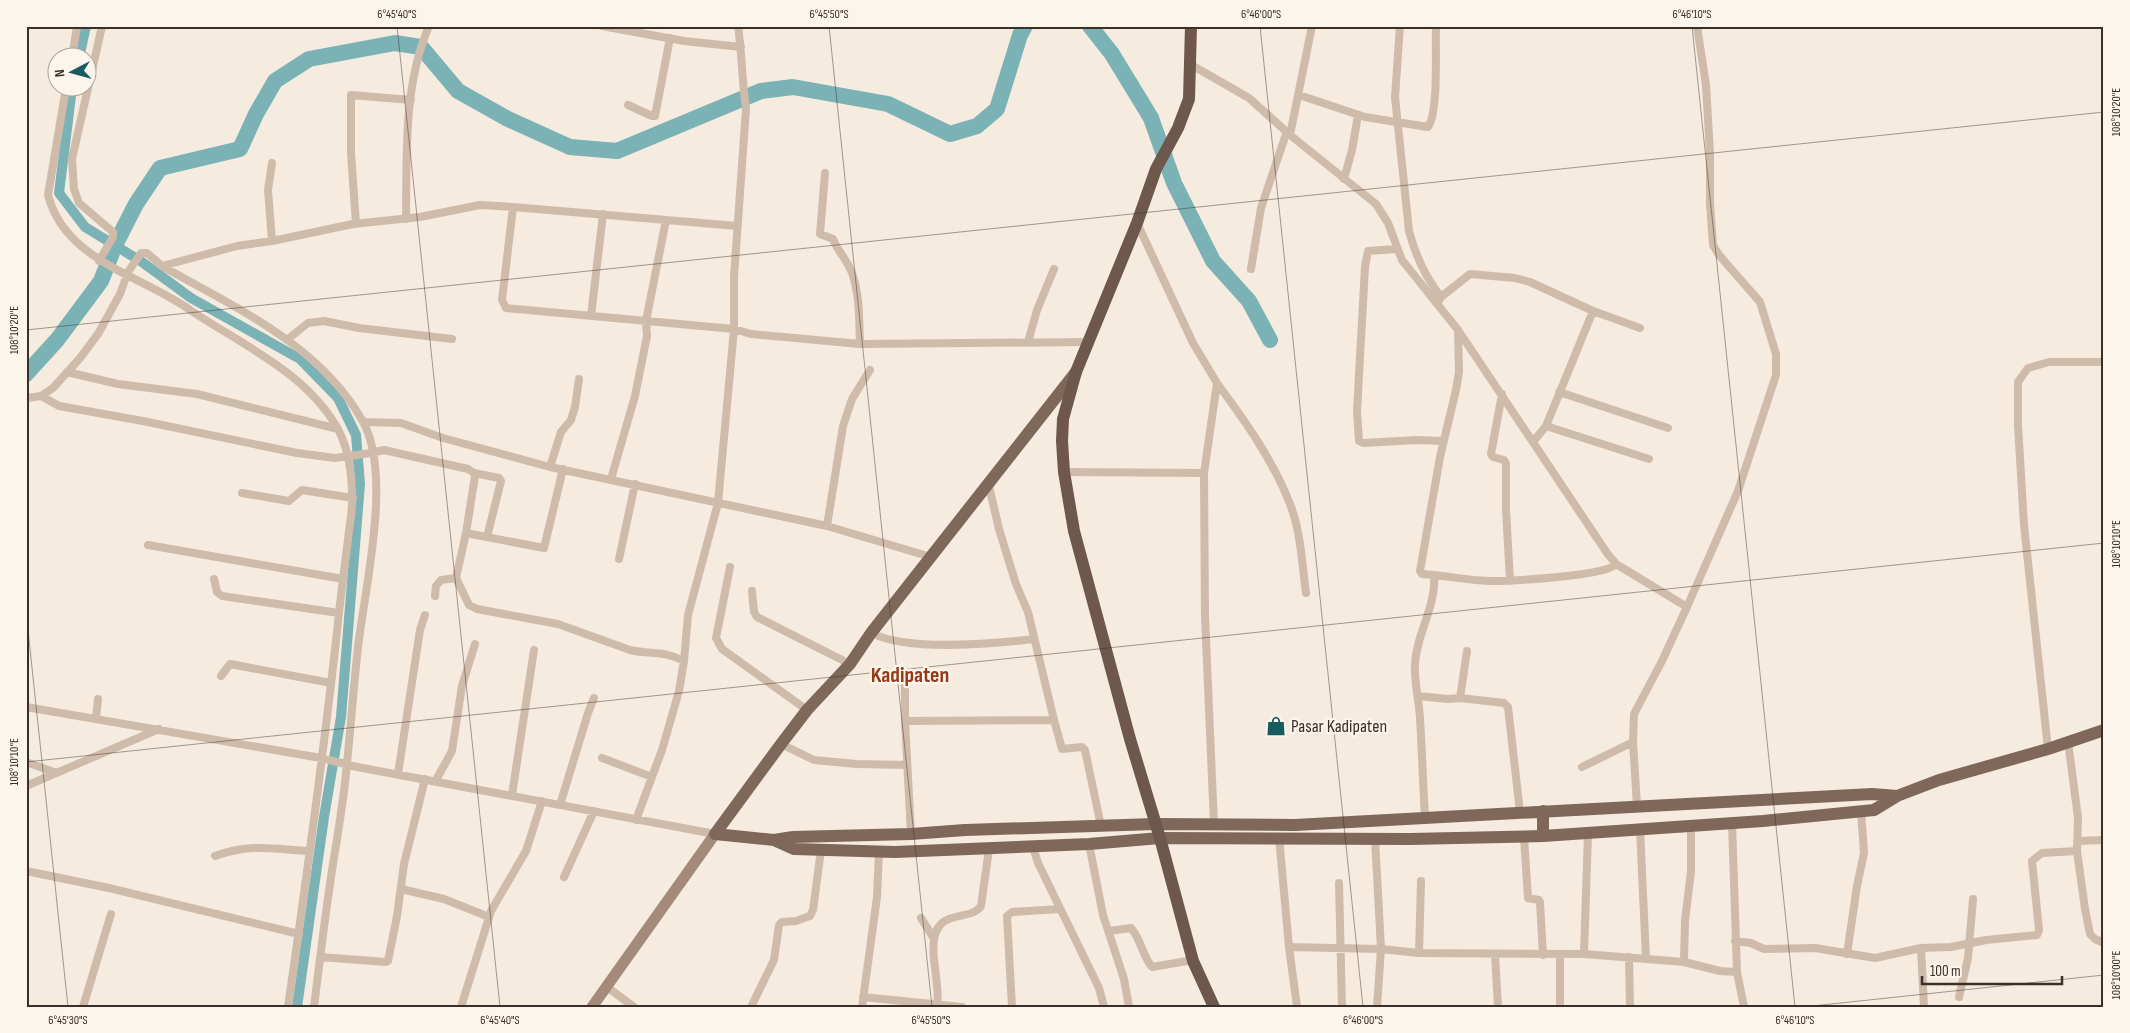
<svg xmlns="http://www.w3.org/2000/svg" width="2130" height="1033" viewBox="0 0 2130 1033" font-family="'Sofia Sans Condensed',sans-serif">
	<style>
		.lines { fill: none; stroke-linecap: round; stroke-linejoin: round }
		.canal { stroke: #7ab2b6; stroke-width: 10 }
		.river { stroke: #7ab2b6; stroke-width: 16 }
		.minor { stroke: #cfbba9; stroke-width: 8 }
		.secondary { stroke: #a38a79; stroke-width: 11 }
		.primary { stroke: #7f6759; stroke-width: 12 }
		.trunk { stroke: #6e584c; stroke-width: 12 }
		.ticks { fill: none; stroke: #3b2f29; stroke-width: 1; stroke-opacity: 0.45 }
		.labels { text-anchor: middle; stroke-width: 4.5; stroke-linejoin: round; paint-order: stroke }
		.poi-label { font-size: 18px; fill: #3b2f29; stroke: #fcf5ec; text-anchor: start }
		.district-label { font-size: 22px; font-weight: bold; fill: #933a19; stroke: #fcf5ec }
		.neatline { fill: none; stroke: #3b2f29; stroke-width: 2 }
		.ticks-label { font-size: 12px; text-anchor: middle; fill: #3b2f29 }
	</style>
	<rect width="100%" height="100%" fill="#f5ebde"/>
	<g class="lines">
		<!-- canal -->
		<path class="canal" d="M79 58 86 26
			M72 88 59 193 85 227 142 262 191 298 300 359 338 398 356 435 360 484 341 717 324 817 297 1007"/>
		<!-- river -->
		<path class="river" d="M1090 26 1112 54 1151 118 1174 183 1213 261 1249 301 1270 340
			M26 374 57 340 101 281 115 245 136 204 160 168 240 149 256 114 275 81 309 59 395 43 421 47 458 91 508 119 570 147 617 151 761 91 793 87 888 104 950 134 977 126 997 109 1020 35 1025 26"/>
		<!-- minor -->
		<path class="minor" d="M602 26 684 41 741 47
			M1400 26 1395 97 1409 231C1415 254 1426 278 1441 297L1437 304
			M72 58 77 26
			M1188 63 1249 98 1290 135 1376 204 1388 223 1402 260 1458 330 1607 553 1616 564 1687 607 1662 661 1634 714 1633 742 1637 806
			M66 88 48 195C65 261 141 275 190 310 242 345 308 373 339 431 349 451 352 475 352 497 353 511 349 526 348 540 344 571 340 601 337 632 323 757 306 882 288 1007
			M1299 95 1365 117 1428 127C1439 112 1435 47 1436 26
			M628 105 652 116H655L670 38
			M1290 135 1312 26
			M272 163 268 190 272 241
			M825 173 820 234 833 239C838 252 848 261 852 273 860 295 859 321 860 344
			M1344 179 1352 150 1358 115
			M513 207 737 226
			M406 219C407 155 403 86 429 26
			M1137 223 1193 343 1217 383 1204 473 1205 616 1214 825
			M356 224 351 153V95L411 100
			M1397 249 1368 251 1365 267 1357 411 1359 441 1363 443 1417 440 1443 441
			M99 261 113 237V232L79 203 74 189 72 159 102 26
			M162 266C235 308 319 344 362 420 393 472 365 587 358 647 353 692 350 738 345 783 341 817 335 850 330 884 324 925 319 966 314 1007
			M1251 269 1261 208 1287 131
			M1441 297 1470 274 1515 278 1530 282 1593 311 1640 328
			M591 316 603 214
			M288 339 308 323 324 321 359 328 452 339
			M1028 342 1037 310 1054 269
			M67 372 118 384 197 394 338 429
			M1217 383C1245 421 1273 460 1290 504 1301 532 1302 564 1306 593
			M1559 392 1668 428
			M1502 394 1491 454 1493 457 1504 460 1506 464V509L1510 581
			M41 396 59 406 143 421 297 453 335 458 371 453 384 450 468 469 474 473 475 476 466 533
			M27 398 41 396 53 388 80 358 98 334 120 294 128 272 141 253H147L162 266 237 246 272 241 353 224 420 217 480 205 513 207 502 300 506 308 734 329 751 334 860 344 1089 342
			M364 422 401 423 443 438 550 467 827 526 931 557
			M1546 426 1649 459
			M1533 442 1546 426 1593 311
			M550 467 561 432 571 420 575 407 579 379
			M1064 472 1204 473
			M474 473 499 478 501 481 487 537
			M611 479 635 396 647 336 646 321 666 220
			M242 493 289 501 302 490 353 498
			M827 526 843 426 852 399 870 370
			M148 545 343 579
			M619 559 635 484
			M730 567 716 638 722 649 807 710
			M1434 575C1453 577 1473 581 1492 581 1510 581 1609 576 1616 564
			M456 578 466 533 544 548 563 469
			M214 579 217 592 222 596 339 613
			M752 591 754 612 757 617 850 664
			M435 596 436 586 441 580 456 578 469 605 477 609 558 624 630 650C652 655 663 650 684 661
			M1687 607 1738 491 1776 375V354L1760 302 1719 255 1713 245 1710 203V153L1706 85 1697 26
			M871 633C910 652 991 644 1034 639
			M1467 651 1460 698 1504 703 1508 707 1520 812
			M221 676 230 664 331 683
			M1418 696 1448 699 1460 698
			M26 707 321 758 357 767 715 834
			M96 718 98 699
			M1054 720 1062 749 1082 747 1085 750 1101 826
			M905 721V682
			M2068 741 2078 818 2077 851 2085 909 2090 934 2095 939 2104 943
			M781 744 814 760 856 764 907 765
			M2048 749 2024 525 2018 425V382L2028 368 2049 362H2104
			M602 758 652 777
			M26 762 57 773
			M1582 767 1633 742
			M398 774 420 630 425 615
			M436 780 452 751 462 686 475 644
			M26 786 159 729
			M512 795 534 650
			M560 805 588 713 594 698
			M1425 818C1423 784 1422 751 1420 718 1419 700 1414 682 1415 665 1416 634 1437 605 1434 575L1422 574 1420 571 1440 457 1456 390 1459 372 1458 330
			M636 820 662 750 679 691 684 661 688 615 718 503 734 329V277L746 109C742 81 742 54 738 26
			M1640 829 1646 958
			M911 834 905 721 1054 720 1028 612 1016 584 999 529 988 482
			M1279 837 1289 947 1297 1007
			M1524 837 1528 898 1539 900 1540 902 1543 955
			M1375 838 1381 949 1377 1007
			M2077 841 2104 840
			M1089 844 1103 915 1124 979 1129 1007
			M1033 847 1038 863 1099 988 1104 1007
			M215 856C252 843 272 849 309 851
			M26 871 109 888 299 934
			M564 877 594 811
			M1339 883 1342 1007
			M401 889 444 899 489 917
			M921 918 933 937
			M1109 931 1131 928C1141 939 1142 955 1152 967L1193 960
			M1735 941 1751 943 1764 949 1815 948 1875 958 1921 948 1951 947 1986 940 2037 935 2039 930 2032 861 2042 853 2077 851
			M1289 947 1381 949 1419 953 1584 954 1684 962 1720 971 1737 972 1732 823
			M1921 948 1924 1007
			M1419 953 1421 881
			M1584 954 1588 833
			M1847 954 1857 886 1864 853 1861 811
			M1495 955 1498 1007
			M320 957 386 962 388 961 397 916 404 864 425 779
			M1629 957 1630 1007
			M1684 962 1685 921 1691 871V826
			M1737 972 1744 1007
			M607 987 634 1007
			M863 997 962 1007
			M1959 997 1968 958 1973 899
			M83 1007 111 914
			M461 1007 491 911 526 851 542 801
			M751 1007 774 960 779 925 782 922 796 921 810 916 813 910 821 850
			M862 1007 877 897 879 852
			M937 1007C942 983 923 940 942 923 953 913 973 918 981 906L989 849
			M1012 1007 1007 916 1012 912 1060 909
			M1560 1007V955"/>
		<!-- secondary -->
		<path class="secondary" d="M592 1007 715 834"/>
		<!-- primary -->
		<path class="primary" d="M1543 811V836
			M715 834 774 840 793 837 911 834 965 830 1155 824 1295 825 1872 794 1897 796
			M715 834 781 744 807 710 850 664 871 633 1076 372
			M774 840 794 849 895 852 1089 844 1160 838 1410 839 1543 836 1763 821 1874 810 1897 796 1939 780 2048 749 2104 730"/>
		<!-- trunk -->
		<path class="trunk" d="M1191 26 1189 99 1178 128 1156 169 1137 223 1076 372 1063 419 1062 441 1064 472 1074 531 1130 739 1160 838 1193 961 1214 1007"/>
	</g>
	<!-- ticks -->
	<path class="ticks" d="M397 26 500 1007M829 26 932 1007M1260 26 1363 1007M1692 26 1795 1007M26 330 2104 112M26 611 68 1007M26 762 2104 543M1803 1007 2104 975"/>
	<!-- icons -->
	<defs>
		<symbol id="shop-bare" viewBox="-9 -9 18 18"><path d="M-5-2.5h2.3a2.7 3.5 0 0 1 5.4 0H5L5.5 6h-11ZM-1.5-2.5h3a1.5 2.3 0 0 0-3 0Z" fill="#1a5b62" stroke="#fcf5ec" stroke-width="2.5" paint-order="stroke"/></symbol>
	</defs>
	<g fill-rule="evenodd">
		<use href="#shop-bare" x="1262" y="712" width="28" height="28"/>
	</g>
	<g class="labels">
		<!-- poi labels -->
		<g class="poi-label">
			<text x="1291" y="732">Pasar Kadipaten</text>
		</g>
		<!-- district labels -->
		<g class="district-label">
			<text x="910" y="682">Kadipaten</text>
		</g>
	</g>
	<!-- border -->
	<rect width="2130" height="1033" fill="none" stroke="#fcf5ec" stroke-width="55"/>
	<!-- north arrow -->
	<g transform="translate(72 72) rotate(264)"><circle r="24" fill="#fcf5ec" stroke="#afa69e"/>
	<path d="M0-4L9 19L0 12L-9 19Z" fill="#1a5b62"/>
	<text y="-8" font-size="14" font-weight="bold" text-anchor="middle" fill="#3b2f29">N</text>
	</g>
	<!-- scale -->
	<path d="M1922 976v8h140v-8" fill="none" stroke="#3b2f29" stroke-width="2.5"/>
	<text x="1930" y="976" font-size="15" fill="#3b2f29" stroke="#fcf5ec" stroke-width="4" paint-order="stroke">100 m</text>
	<rect x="28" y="28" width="2074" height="978" class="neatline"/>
	<g class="ticks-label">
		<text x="397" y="18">6°45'40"S</text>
		<text x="829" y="18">6°45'50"S</text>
		<text x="1261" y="18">6°46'00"S</text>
		<text x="1692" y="18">6°46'10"S</text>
		<text transform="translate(2116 112) rotate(-90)" y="4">108°10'20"E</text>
		<text transform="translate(14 330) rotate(-90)" y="4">108°10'20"E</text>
		<text transform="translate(2116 544) rotate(-90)" y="4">108°10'10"E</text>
		<text transform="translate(14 762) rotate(-90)" y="4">108°10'10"E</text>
		<text transform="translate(2116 975) rotate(-90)" y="4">108°10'00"E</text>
		<text x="68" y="1024">6°45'30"S</text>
		<text x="500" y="1024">6°45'40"S</text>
		<text x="931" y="1024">6°45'50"S</text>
		<text x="1363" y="1024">6°46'00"S</text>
		<text x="1795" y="1024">6°46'10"S</text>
	</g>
</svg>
